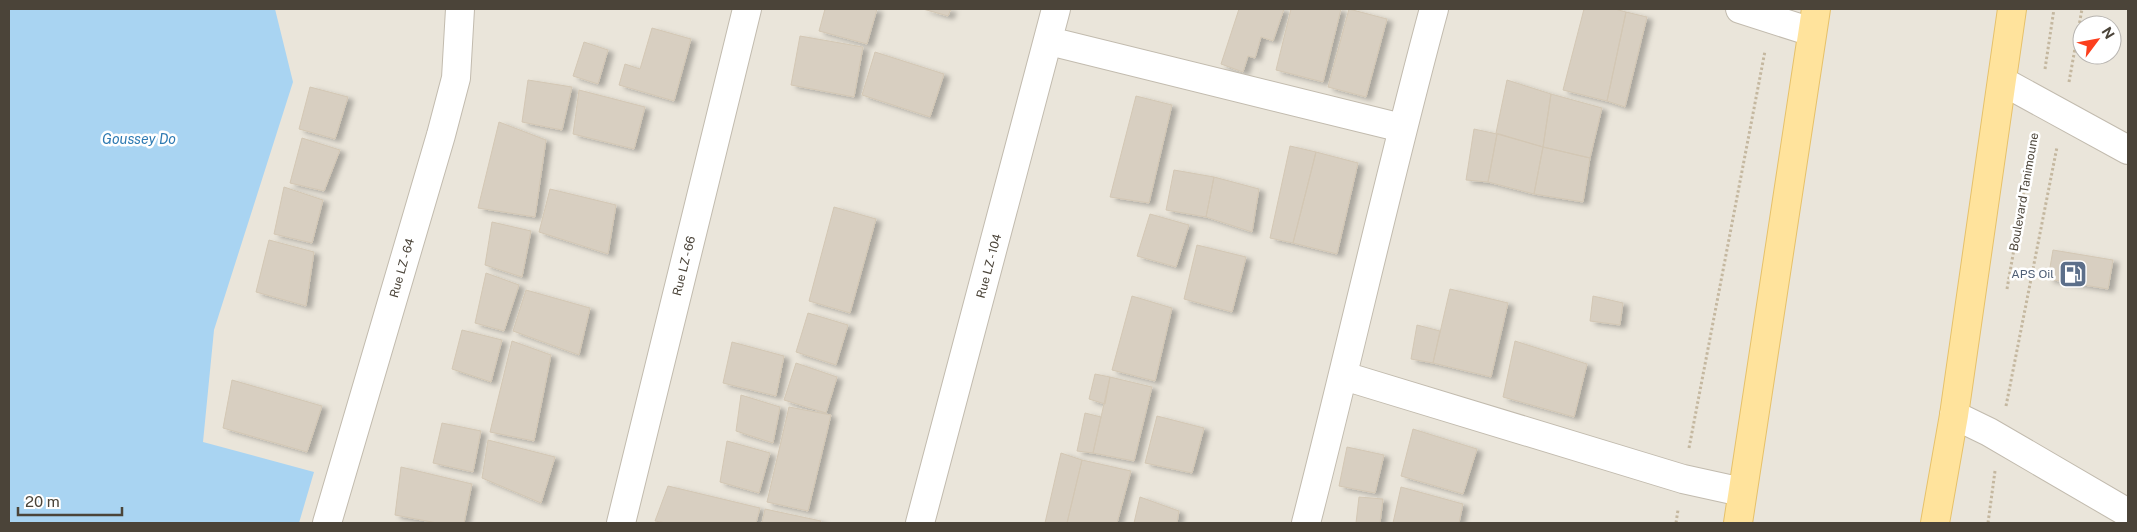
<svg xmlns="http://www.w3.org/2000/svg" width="2137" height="532" viewBox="0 0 2137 532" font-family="'Public Sans',sans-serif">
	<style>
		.residential { fill: #eae5da; fill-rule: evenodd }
		.water { fill: #a9d4f2 }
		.building { fill: #d8cfc1; stroke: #d3c7b4; filter: url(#shadow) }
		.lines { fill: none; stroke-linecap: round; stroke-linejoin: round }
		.street-casing { stroke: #c2bbae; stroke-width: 30 }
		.primary-casing { stroke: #e6c16a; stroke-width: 30 }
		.path { stroke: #c4b79f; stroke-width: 3; stroke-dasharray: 2.5 2.5; stroke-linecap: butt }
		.street { stroke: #fff; stroke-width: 28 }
		.primary { stroke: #ffe39c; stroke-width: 28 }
		.labels { text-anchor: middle; stroke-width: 5; stroke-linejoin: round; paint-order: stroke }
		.street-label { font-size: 12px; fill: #4b4439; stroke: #fff }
		.service-label { font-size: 12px; fill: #4e5e75; stroke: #fff; text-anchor: end }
		.water-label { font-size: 14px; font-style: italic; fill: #2e7ab2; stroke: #fff }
	</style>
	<defs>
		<filter id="shadow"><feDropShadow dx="5.5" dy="3" stdDeviation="2.5" flood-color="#0004"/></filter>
	</defs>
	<rect width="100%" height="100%" fill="#f6f3ec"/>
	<!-- residential -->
	<path class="residential" d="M9 9H2128V523H9ZM2082 25H2112V55H2082Z"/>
	<!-- water -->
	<path class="water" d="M9 9H275L293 82 214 330 203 442 314 472 299 523H9Z"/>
	<!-- building -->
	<path class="building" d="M825 9H877L867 44 819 31Z
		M923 9H951L948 16Z
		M1239 9H1284L1273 41 1261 37 1255 58 1248 56 1243 72 1221 64Z
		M1291 9H1341L1323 82 1276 70Z
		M1349 9 1387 19 1366 97 1328 87Z
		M1584 9H1615L1626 12 1607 101 1563 90Z
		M1626 12 1647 17 1625 107 1607 101Z
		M652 28 691 39 674 101 619 85 625 64 640 69Z
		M800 36 863 47 854 97 791 85Z
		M584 42 608 50 598 84 573 76Z
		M875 52 944 74 930 117 862 95Z
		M528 80 572 87 562 130 522 122Z
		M1507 80 1551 94 1543 147 1496 133Z
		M310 87 348 97 335 139 299 129Z
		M579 90 645 107 634 149 573 134Z
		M1551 94 1602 108 1590 158 1543 147Z
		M1136 96 1172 105 1149 203 1110 197Z
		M499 122 546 140 535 217 478 208Z
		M1474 129 1497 134 1488 182 1466 180Z
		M1497 134 1543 147 1534 194 1488 182Z
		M302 138 340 150 324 191 290 183Z
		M1290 146 1316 152 1293 243 1270 238Z
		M1543 147 1590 158 1583 202 1534 194Z
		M1316 152 1358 163 1337 254 1293 243Z
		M1174 170 1214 177 1206 217 1166 210Z
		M1214 177 1259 189 1252 232 1206 217Z
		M284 187 323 200 312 243 274 234Z
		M550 189 616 205 608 254 539 232Z
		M834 207 876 219 850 313 809 301Z
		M1150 214 1189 225 1176 267 1137 256Z
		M492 222 531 231 522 277 485 265Z
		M269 240 314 252 306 306 256 292Z
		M1197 245 1246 257 1232 312 1184 299Z
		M2053 250 2113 260 2108 289 2048 279Z
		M486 273 519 285 504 331 475 323Z
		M1450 289 1508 303 1491 377 1433 363Z
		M526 290 590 308 579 355 513 331Z
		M1132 296 1172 308 1155 381 1112 370Z
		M1593 296 1623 303 1620 325 1590 321Z
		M808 313 848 325 836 365 796 352Z
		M1417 325 1440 331 1433 363 1411 359Z
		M462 330 502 340 491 382 452 369Z
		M512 341 551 355 534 441 490 432Z
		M1515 341 1587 364 1574 417 1503 397Z
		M732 342 784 356 776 396 723 383Z
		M796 363 837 377 826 413 784 400Z
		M1095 374 1110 377 1105 404 1089 399Z
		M1110 377 1152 387 1134 461 1093 453Z
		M232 380 322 406 307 452 223 428Z
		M741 395 780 407 773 443 736 431Z
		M789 407 831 415 808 511 767 502Z
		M1085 413 1101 417 1093 453 1077 451Z
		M1157 416 1204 428 1192 473 1145 463Z
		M442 423 481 431 473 472 433 463Z
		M1413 429 1477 449 1463 494 1401 476Z
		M488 440 555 457 541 503 482 478Z
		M727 441 770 453 759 493 720 482Z
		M1347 447 1384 455 1375 493 1339 486Z
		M1061 453 1082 460 1067 523H1045Z
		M1082 460 1131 471 1117 523H1067Z
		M401 467 472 484 464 523H437L395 515Z
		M668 486 760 508 756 523H666L655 521Z
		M1401 487 1463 504 1459 523H1393Z
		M1140 497 1179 511 1177 523H1134Z
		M1359 497 1383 499 1380 523H1356Z
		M765 509 821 521 820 523H762Z"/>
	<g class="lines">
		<defs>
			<path id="street" d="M1740 9 1812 32
				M1049 41 1402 128
				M2002 81 2128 150
				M1344 376 1683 479 1742 492
				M1954 415 1989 432 2128 513
				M327 523 441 135 456 78 460 9
				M621 523 747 9
				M920 523 1056 9
				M1306 523C1350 352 1388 179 1434 9"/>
			<path id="primary" d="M1738 523 1816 9
				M1935 523 1954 415 2012 9"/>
		</defs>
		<!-- street casing -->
		<use href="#street" class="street-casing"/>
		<!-- primary casing -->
		<use href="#primary" class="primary-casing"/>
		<!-- path -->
		<path class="path" d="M2045 69 2054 9
			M2069 82 2082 9
			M2007 289 2034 135
			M2006 406 2057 147
			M1689 448 1765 51
			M1676 523 1678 510
			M1988 523 1995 471"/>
		<!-- street -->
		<use href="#street" class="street"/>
		<!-- primary -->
		<use href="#primary" class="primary"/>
	</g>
	<!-- icons -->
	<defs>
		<symbol id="fuel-square" viewBox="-11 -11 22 22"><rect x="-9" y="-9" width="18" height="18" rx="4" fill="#5c6f8a" stroke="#fff"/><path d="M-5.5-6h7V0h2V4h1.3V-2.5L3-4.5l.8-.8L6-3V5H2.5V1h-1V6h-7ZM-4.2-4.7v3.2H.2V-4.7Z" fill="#fff"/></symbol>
	</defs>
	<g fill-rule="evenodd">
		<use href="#fuel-square" x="2057" y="258" width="32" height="32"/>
	</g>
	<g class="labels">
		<!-- street labels -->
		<g class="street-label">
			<text transform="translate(2024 192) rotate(-80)" y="4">Boulevard Tanimoune</text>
			<text transform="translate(684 266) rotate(-76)" y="4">Rue LZ - 66</text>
			<text transform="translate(989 266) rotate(-75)" y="4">Rue LZ - 104</text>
			<text transform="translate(402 268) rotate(-74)" y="4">Rue LZ - 64</text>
		</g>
		<!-- service labels -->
		<g class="service-label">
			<text x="2054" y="278">APS Oil</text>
		</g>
		<!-- water labels -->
		<g class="water-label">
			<text x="139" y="144">Goussey Do</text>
		</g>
	</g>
	<!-- border -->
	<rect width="2137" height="532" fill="none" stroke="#4b4439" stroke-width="20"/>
	<!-- north arrow -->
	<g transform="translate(2097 40) rotate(58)"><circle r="24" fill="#ffffff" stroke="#b7b4b0"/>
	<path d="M0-4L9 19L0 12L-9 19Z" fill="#fc3f1d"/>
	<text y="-8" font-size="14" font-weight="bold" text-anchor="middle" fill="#4b4439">N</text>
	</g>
	<!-- scale -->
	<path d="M18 507v8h104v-8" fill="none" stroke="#4b4439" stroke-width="2.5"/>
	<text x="25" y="507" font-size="15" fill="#4b4439" stroke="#ffffff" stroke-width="4" paint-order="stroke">20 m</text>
</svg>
